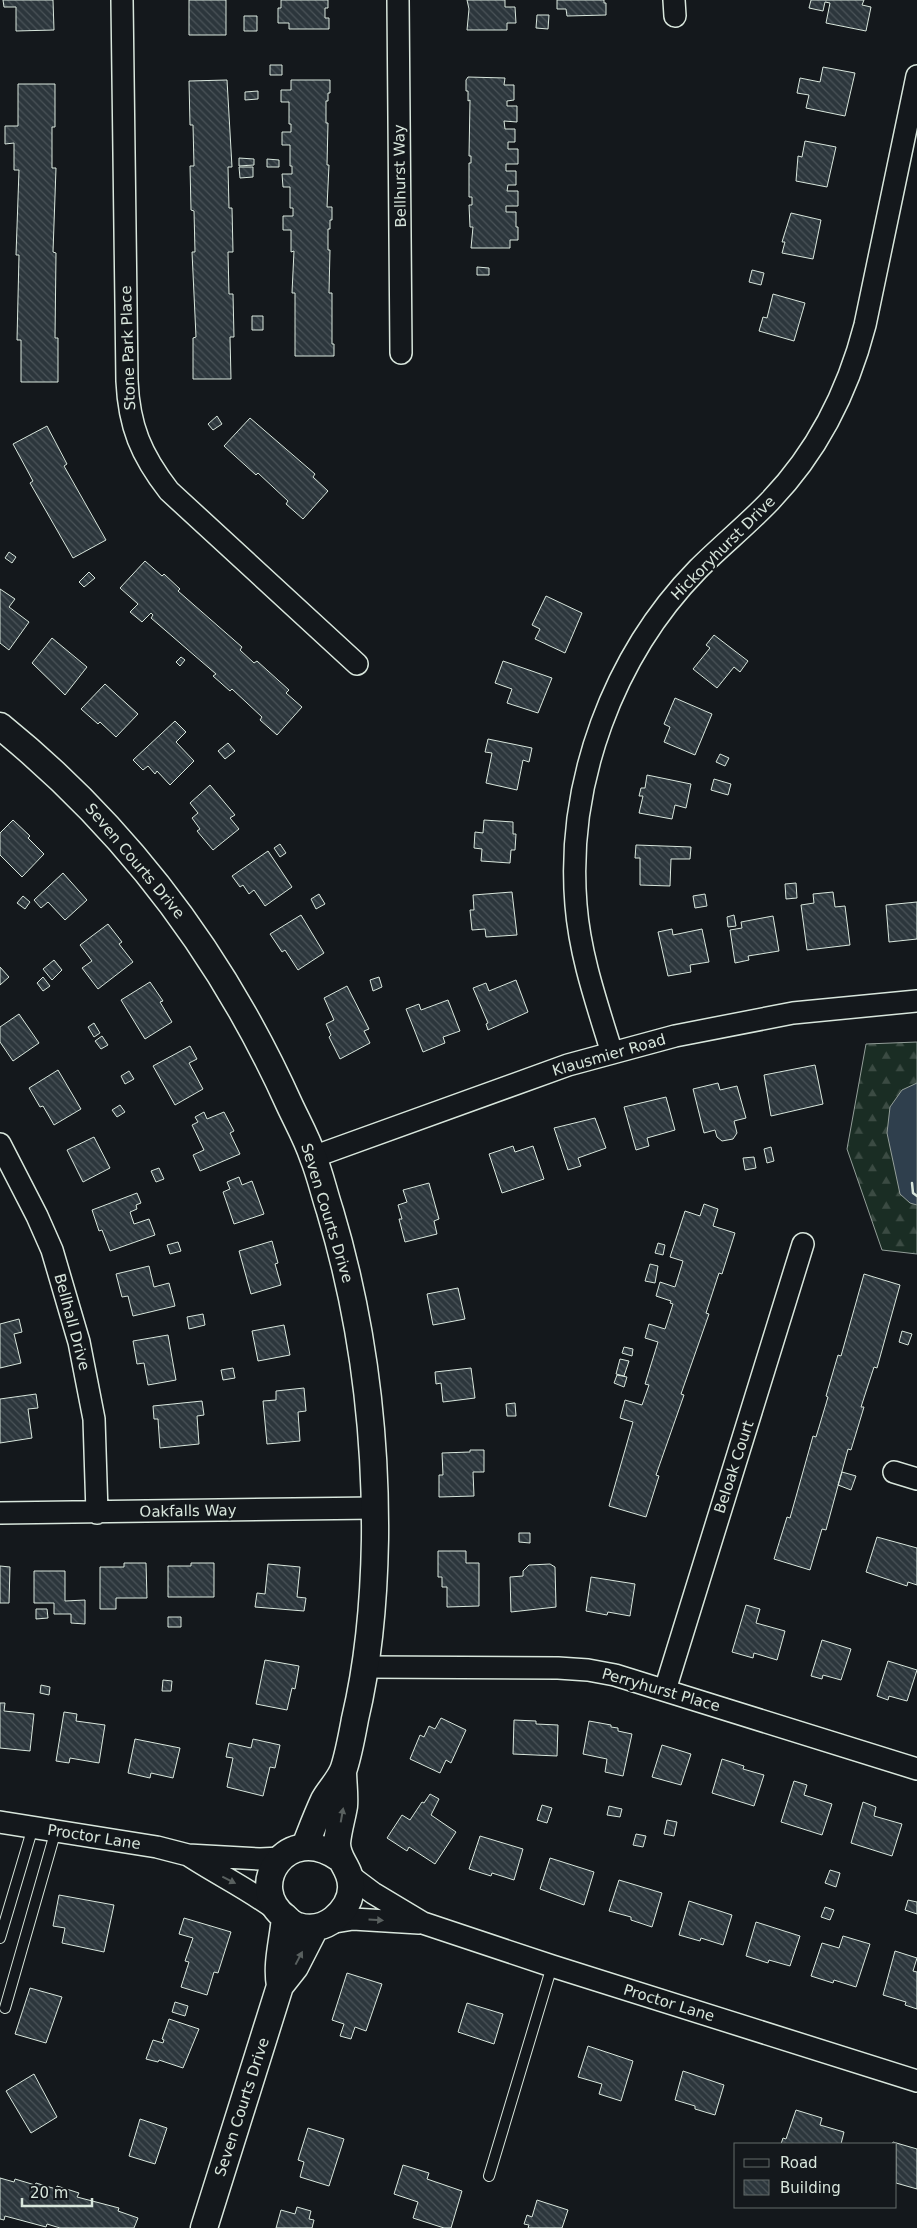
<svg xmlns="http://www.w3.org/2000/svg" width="917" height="2228" viewBox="0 0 917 2228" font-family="'DejaVu Sans',sans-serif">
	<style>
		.forest { fill: url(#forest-firs); stroke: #939e99 }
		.water { fill: #2f3f4d; stroke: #939e99 }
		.building { fill: url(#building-back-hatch); stroke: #d8e6dc }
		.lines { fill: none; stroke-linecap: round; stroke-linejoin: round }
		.service-casing { stroke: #d8e6dc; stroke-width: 12 }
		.minor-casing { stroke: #d8e6dc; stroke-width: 24 }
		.tertiary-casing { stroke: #d8e6dc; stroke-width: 29 }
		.service { stroke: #14181c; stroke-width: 10 }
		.minor { stroke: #14181c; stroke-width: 21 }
		.tertiary { stroke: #14181c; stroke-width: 26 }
		.wall { stroke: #d8e6dc; stroke-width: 2.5 }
		.oneway { fill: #59605f }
		.labels { text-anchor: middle; stroke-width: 4; stroke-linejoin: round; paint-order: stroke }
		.street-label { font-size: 15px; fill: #d8e6dc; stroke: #14181c }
	</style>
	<defs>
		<pattern id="forest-firs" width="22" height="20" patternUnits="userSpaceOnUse" patternTransform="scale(1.25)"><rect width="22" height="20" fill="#1a2d24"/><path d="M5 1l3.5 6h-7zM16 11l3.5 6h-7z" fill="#3b4b43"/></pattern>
		<pattern id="building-back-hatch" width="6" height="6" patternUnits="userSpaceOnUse" patternTransform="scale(1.25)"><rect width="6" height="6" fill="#2c363c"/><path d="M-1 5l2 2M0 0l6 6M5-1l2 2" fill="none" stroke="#4a5358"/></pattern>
	</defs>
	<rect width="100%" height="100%" fill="#14181c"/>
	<!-- forest -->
	<path class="forest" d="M917 1042V1254L882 1250 847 1149 866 1044Z"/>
	<!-- water -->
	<path class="water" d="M917 1083V1205L910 1203 900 1194 887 1133 890 1107 902 1090Z"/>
	<!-- building -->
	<path class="building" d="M3 0H53L54 30 16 31V7H4Z
		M189 0H226V35H189Z
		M281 0H328V8H325V18H329V29H289V23H278V8H281Z
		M467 0H505V7H515L516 23H507V30H467L469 9Z
		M557 0H604V3H606V15L567 16 566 9H557Z
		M811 0H864L862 5 871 7 866 31 826 23 830 3 825 2 823 11 809 8Z
		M537 15H549L548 29 536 28Z
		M244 16H257V31H244Z
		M270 65H282V75H270Z
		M823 67 855 73 845 116 806 108 809 95 797 93 800 78 820 82Z
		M468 77 505 78 504 85H514V100L507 101V106H517V122L504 121 505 129H515V142H508V149H518V164H506V171H516V185H508L507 191H518V206H506V212H516V227H518V240H510V248H471L473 227H470L469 205H472V197H469V163H471V156H469L470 100 468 101V91H466V80Z
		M227 80 232 167H228L229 208H232L233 252H228L229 294H233L234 337H230L231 379H193V338L196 337 192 252H195L194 211 191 210 190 166H194L193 125H190L189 81Z
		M291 80H330V93H328V101H326V123H328L327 165H329L327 207H332V220H330V229H328V250H330L329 293H332V344H334V356H295V293H292L294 251 291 252V230H283V216H293V208H290V187H283L282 174H292V166H290V145H282V132H291V124H289V102H281V90H291Z
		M18 84H55V127H52V168H56L53 252 56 253 55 338H58V382H21V340H17L19 255H16L19 170H14V143L5 144V126H18Z
		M258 91V99L245 100V92Z
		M805 141 836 147 827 187 796 181 798 156 802 157Z
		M239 158 254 159V165L239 166Z
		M267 159 279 160V167H267Z
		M239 167H253V177L240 178Z
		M791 213 821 220 813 259 782 253 785 242H782Z
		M477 267 489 268V275H477Z
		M752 270 764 273 761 285 749 282Z
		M773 294 805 303 794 341 759 331 763 317 767 318Z
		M252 316H263V330H252Z
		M217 416 222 424 213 430 208 424Z
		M250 418 315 474 313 477 328 491 303 519 286 504 288 501 258 473 256 475 224 446Z
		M47 426 67 464 64 466 106 540 73 558 30 483 33 481 13 444Z
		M9 552 16 557 12 563 5 558Z
		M145 561 162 576 164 574 180 589 178 591 242 647 240 650 254 663 257 661 289 690 286 693 302 707 277 735 260 720 262 717 232 689 230 691 213 676 216 674 151 618 153 615 151 613 142 622 130 612 138 604 120 588Z
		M89 572 95 578 84 587 79 582Z
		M0 589 15 599 9 607 29 622 9 650 0 643Z
		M546 596 582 613 565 653 535 639 540 629 532 625Z
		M714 635 748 661 740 672 734 667 717 688 693 669 710 648 706 645Z
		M52 638 87 667 65 695 32 663Z
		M181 657 185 660 180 666 176 662Z
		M503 661 552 678 538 713 507 703 512 689 495 683Z
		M105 684 138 714 116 737 100 722 98 724 81 709Z
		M675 698 712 714 695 755 664 742 670 727 664 724Z
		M175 721 186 732 176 742 194 761 170 785 157 771 155 774 148 766 143 770 133 760Z
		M488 739 532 748 529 762 523 760 517 790 486 783 492 753 485 752Z
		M228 743 235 751 225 759 218 751Z
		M720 754 729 758 725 766 716 762Z
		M647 775 691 784 686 808 675 805 672 819 639 813 643 796H639L641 788H645Z
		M714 779 731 784 728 795 711 790Z
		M210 785 235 815 230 818 239 829 213 850 197 831 200 829 192 818 198 813 190 803Z
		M13 820 30 836 28 838 44 854 22 877 0 855V833Z
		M484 820 513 822V834H516L515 850H511L510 863 481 861 482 849 474 848 475 832 483 833Z
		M280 844 286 853 280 857 274 848Z
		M636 845 691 847 690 859H671L670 886 640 885V858H635Z
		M268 851 292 887 265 906 254 890 249 894 243 885 240 887 232 876Z
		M63 873 87 900 65 920 48 902 41 908 34 900Z
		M796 883 797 898 786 899 785 884Z
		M512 892 517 935 486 937 485 929 472 930 470 910H474L473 895Z
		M833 892 835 907 845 906 850 945 807 950 801 905 814 903 813 894Z
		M319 894 325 904 316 909 311 899Z
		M705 894 707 906 695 908 693 896Z
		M23 896 30 902 25 909 17 903Z
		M917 902V939L889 942 886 905Z
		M301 915 324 953 298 970 285 950 282 952 270 934Z
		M734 915 736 926 728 927 727 917Z
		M773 916 779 951 748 956 749 960 735 963 730 930 742 928 741 922Z
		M108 924 122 942 119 944 133 962 98 989 82 968 92 961 80 945Z
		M672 929 673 935 702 929 709 962 690 965 691 972 668 976 658 932Z
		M54 960 62 970 52 980 43 969Z
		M0 967 9 977 0 985Z
		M43 977 50 986 43 991 37 983Z
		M379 977 382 987 373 991 370 980Z
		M516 980 528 1012 488 1030 486 1024 488 1023 473 988 486 983 489 991Z
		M150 982 163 1001 160 1002 172 1022 145 1039 121 1000Z
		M347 986 369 1029 364 1031 370 1043 340 1059 329 1037 331 1035 326 1024 334 1020 324 998Z
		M448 1000 460 1031 443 1037 445 1043 423 1052 406 1009 419 1004 421 1010Z
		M19 1014 39 1043 13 1061 0 1042V1027Z
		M94 1023 100 1033 94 1037 88 1027Z
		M102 1036 108 1045 101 1049 95 1041Z
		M190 1046 197 1059 189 1063 203 1089 175 1105 153 1066Z
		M815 1065 823 1104 771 1116 764 1075Z
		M58 1070 81 1109 54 1125 43 1106 40 1107 29 1088Z
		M129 1071 134 1079 125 1084 121 1076Z
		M718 1083 720 1090 737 1086 746 1118 734 1121 737 1133 733 1139 722 1141 717 1137 715 1130 704 1133 693 1089Z
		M666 1097 675 1130 647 1138 649 1146 636 1150 624 1107Z
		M120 1105 125 1112 117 1117 112 1110Z
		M204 1112 207 1119 224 1112 234 1131 230 1133 240 1154 200 1171 193 1155 204 1150 192 1125 198 1122 195 1117Z
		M595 1118 606 1148 578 1158 581 1166 568 1170 554 1128Z
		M94 1137 110 1168 83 1182 67 1150Z
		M513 1146 515 1152 533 1146 544 1179 502 1193 489 1154Z
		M771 1147 774 1161 767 1163 764 1149Z
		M754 1157 756 1168 745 1170 743 1158Z
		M159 1168 164 1179 156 1182 151 1171Z
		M239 1177 242 1185 252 1181 264 1214 234 1224 223 1192 230 1189 227 1182Z
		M429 1183 439 1219 434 1221 437 1234 405 1242 399 1219H402L398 1205 407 1202 403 1190Z
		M137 1193 141 1203 136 1205 137 1209 130 1212 134 1224 149 1219 155 1235 110 1251 102 1230 99 1231 92 1210Z
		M704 1204 718 1209 713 1226 735 1233 722 1274 719 1273 706 1313 709 1314 681 1394 684 1395 656 1475 659 1476 646 1517 609 1506 633 1422 620 1418 625 1400 642 1405 649 1385 645 1384 658 1342 645 1338 649 1324 665 1329 673 1304 670 1303 671 1301 656 1296 660 1282 675 1287 683 1261 670 1257 685 1211 700 1216Z
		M272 1241 278 1263 275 1264 281 1285 251 1294 239 1251Z
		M178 1242 181 1251 170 1254 167 1245Z
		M658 1243 665 1245 663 1255 655 1253Z
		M650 1264 658 1266 655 1283 645 1281Z
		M149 1266 154 1287 169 1283 175 1306 133 1316 128 1296 122 1297 116 1274Z
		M864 1274 900 1285 877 1368 874 1367 861 1407H864L851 1450 848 1449 826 1530 822 1529 810 1570 774 1559 787 1517 790 1518 813 1436 816 1437 828 1397 826 1396 838 1355 841 1356Z
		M458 1288 465 1319 433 1325 427 1294Z
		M203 1314 205 1325 189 1329 187 1317Z
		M19 1319 22 1332 14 1334 21 1363 0 1368V1324Z
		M284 1325 290 1355 258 1361 252 1331Z
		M902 1331 912 1334 908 1345 899 1342Z
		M168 1335 176 1380 148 1385 144 1363 137 1364 133 1341Z
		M624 1347 633 1349 632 1356 622 1353Z
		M620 1359 629 1361 624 1376 616 1374Z
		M233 1368 235 1378 223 1380 221 1370Z
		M471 1368 475 1398 443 1402 441 1383 436 1384 435 1372Z
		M617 1375 627 1377 624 1387 614 1383Z
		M304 1388 306 1411 298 1412 300 1441 267 1444 263 1401 276 1400V1391Z
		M36 1394 38 1408 28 1409 32 1438 0 1443V1399Z
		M202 1401 204 1415 197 1416 199 1444 160 1448 158 1419H154L153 1406Z
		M515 1403 516 1416H507L506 1404Z
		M470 1450H484V1472H473L474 1496 439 1497V1475H443L442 1453 470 1452Z
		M842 1472 856 1476 851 1490 838 1485Z
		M519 1533H530V1543L519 1542Z
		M877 1537 917 1548V1585L908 1582 907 1586 866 1572Z
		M438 1551H466V1563H479V1606L447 1607V1587H442V1577H438Z
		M124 1563H146L147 1598H116V1609H100V1567H124Z
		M191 1563H214V1597H168V1566H191Z
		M268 1564 300 1567 297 1597 306 1598 304 1611 255 1607 257 1593 265 1594Z
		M550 1564 555 1567 556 1607 511 1612 510 1577 523 1576V1571L529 1565Z
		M0 1566 10 1567 9 1603H0Z
		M34 1571H65V1601L85 1600V1624L71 1623V1614H54V1603H34Z
		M591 1577 635 1584 630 1616 608 1612 607 1615 586 1611Z
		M746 1605 760 1609 756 1623 785 1631 777 1660 754 1653 753 1658 732 1652Z
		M36 1609H47L48 1618 36 1619Z
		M168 1617H181V1627H168Z
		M822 1640 851 1649 841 1680 823 1675 822 1679 811 1676Z
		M265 1660 299 1666 295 1689 292 1688 287 1710 256 1704Z
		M888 1661 917 1670 907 1701 889 1696 888 1700 877 1696Z
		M163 1680 172 1681 171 1691H162Z
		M41 1685 50 1687 49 1695 40 1693Z
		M0 1703H5L4 1711 34 1714 30 1751 0 1748Z
		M64 1712 77 1714 76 1721 105 1725 99 1763 70 1758 69 1763 56 1761Z
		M441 1718 466 1730 451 1763 446 1760 440 1773 410 1759 420 1735 424 1737 429 1726 435 1729Z
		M514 1720 536 1721V1724L558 1725 557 1756 513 1754Z
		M589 1721 611 1725V1727L618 1728V1731L632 1734 623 1776 605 1772 607 1759 583 1754Z
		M135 1739 180 1748 173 1778 151 1773 150 1778 128 1773Z
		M253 1739 280 1745 275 1768 270 1767 263 1796 227 1787 233 1758 226 1757 229 1743 251 1748Z
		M662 1745 691 1754 681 1785 652 1777Z
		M722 1759 744 1766 743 1769 764 1775 754 1806 712 1793Z
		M794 1781 807 1785 804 1795 832 1804 822 1835 781 1822Z
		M430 1794 439 1799 431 1815 456 1832 435 1864 409 1847 407 1851 387 1838 402 1815 410 1820 422 1802 424 1803Z
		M863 1802 876 1807 874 1816 902 1824 892 1856 851 1843Z
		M542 1805 552 1808 547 1823 537 1820Z
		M609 1806 622 1809 620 1817 607 1815Z
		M667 1820 677 1822 674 1836 664 1834Z
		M636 1834 646 1836 643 1847 633 1845Z
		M480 1836 523 1849 514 1880 492 1873 491 1876 469 1869Z
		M550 1858 594 1872 584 1905 540 1889Z
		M830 1870 840 1873 836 1887 825 1883Z
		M619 1880 662 1893 652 1927 631 1920V1917L609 1911Z
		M59 1895 114 1905 104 1952 62 1943 65 1928 53 1926Z
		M908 1900 917 1902V1914L905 1910Z
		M689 1901 732 1915 723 1945 701 1938 700 1941 679 1935Z
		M825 1907 834 1910 830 1920 821 1917Z
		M184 1918 231 1932 218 1973 214 1972 207 1995 181 1987 189 1962 185 1961 193 1938 179 1934Z
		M756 1922 800 1936 790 1966 769 1960 768 1963 746 1956Z
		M843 1936 870 1944 856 1987 834 1980 833 1983 811 1976 822 1943 839 1948Z
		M895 1951 917 1958 913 1971 917 1972V2009L905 2005 906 2002 883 1995Z
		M347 1973 382 1984 366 2031 355 2027 351 2039 340 2036 344 2024 332 2020Z
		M30 1988 62 1997 46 2043 15 2034Z
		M175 2002 188 2006 185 2016 172 2012Z
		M467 2003 503 2014 494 2044 458 2032Z
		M169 2019 199 2029 183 2068 159 2060 158 2062 146 2059 153 2040 163 2043 164 2040 162 2039Z
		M588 2046 633 2061 621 2101 599 2094 602 2084 578 2077Z
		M683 2071 724 2085 715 2115 695 2109V2106L675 2100Z
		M34 2074 57 2117 31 2133 6 2091Z
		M796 2110 822 2118 820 2125 844 2132 841 2144H781L783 2138 786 2139Z
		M140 2119 167 2128 155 2164 129 2156Z
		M308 2128 344 2139 329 2186 300 2177 304 2162 298 2160Z
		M893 2142 917 2149V2189L896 2183V2144H892Z
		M403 2165 429 2173 427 2179 462 2191 451 2228H444L413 2218 418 2202 394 2194Z
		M0 2178 14 2182 15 2179 35 2185 36 2183 56 2189 57 2186 79 2193 77 2197 119 2208 118 2211 138 2218 134 2228H60L47 2224 46 2227 5 2216 4 2220 0 2219Z
		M537 2200 568 2210 562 2228H528L529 2225 524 2224 527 2215 532 2217Z
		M297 2207 311 2211 309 2219 314 2220 312 2228H276L281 2210 295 2214Z"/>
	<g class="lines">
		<defs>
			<path id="service" d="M0 1938 33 1827
				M5 2008 56 1830
				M489 2176 552 1966"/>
			<path id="minor" d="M122 0 127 381C129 426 141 455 169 491L357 664
				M398 0 401 353
				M674 0 675 16
				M612 1053C597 1004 580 956 576 905 566 783 613 656 698 569 721 546 747 525 770 501 817 452 848 391 865 325L917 76
				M0 1144 37 1216 52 1250 79 1342 94 1419 97 1513
				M313 1157 568 1065 675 1036 793 1013 917 1001
				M894 1472 917 1479
				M0 1513 375 1508
				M367 1667 558 1668 588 1670 615 1675 917 1769
				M665 1690 803 1244
				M0 1822 157 1847 188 1855 260 1859 281 1858
				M188 1855C217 1874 248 1889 275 1909
				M349 1875 373 1893 423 1923 552 1966 917 2081
				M329 1923 353 1919 419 1923"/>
			<path id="tertiary" d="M0 726C126 828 223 957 290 1106 298 1123 307 1139 313 1157 320 1174 324 1193 330 1211 362 1318 376 1428 375 1539 374 1600 369 1660 355 1719 352 1735 349 1752 344 1768 340 1780 330 1789 324 1800 317 1815 311 1831 305 1846
				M339 1858C287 1821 244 1887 286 1918 289 1921 294 1925 298 1926 311 1930 324 1927 334 1919 347 1908 355 1892 349 1875 345 1863 337 1857 337 1843 338 1831 342 1818 344 1806 345 1795 343 1782 343 1771
				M280 1986C276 1963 283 1941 285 1917
				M204 2228 280 1986 295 1967 315 1928"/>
		</defs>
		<!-- service casing -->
		<use href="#service" class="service-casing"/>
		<!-- minor casing -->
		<use href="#minor" class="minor-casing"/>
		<!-- tertiary casing -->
		<use href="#tertiary" class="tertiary-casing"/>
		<!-- service -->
		<use href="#service" class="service"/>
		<!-- minor -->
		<use href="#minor" class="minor"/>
		<!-- tertiary -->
		<use href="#tertiary" class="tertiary"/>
		<!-- wall -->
		<path class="wall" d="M912 1183 913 1193 917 1196"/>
	</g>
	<!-- one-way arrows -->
	<defs><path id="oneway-solid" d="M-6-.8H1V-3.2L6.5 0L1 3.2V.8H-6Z" transform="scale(1.25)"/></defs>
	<g class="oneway">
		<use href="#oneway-solid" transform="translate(342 1815) rotate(-80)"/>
		<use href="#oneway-solid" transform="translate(229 1880) rotate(27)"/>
		<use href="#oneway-solid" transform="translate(376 1920) rotate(3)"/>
		<use href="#oneway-solid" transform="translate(299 1958) rotate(-62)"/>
	</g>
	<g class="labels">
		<!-- street labels -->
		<g class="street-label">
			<text transform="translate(400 176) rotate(-91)" y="5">Bellhurst Way</text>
			<text transform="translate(128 348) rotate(-92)" y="5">Stone Park Place</text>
			<text transform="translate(723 548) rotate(-45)" y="5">Hickoryhurst Drive</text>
			<text transform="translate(135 861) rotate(50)" y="5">Seven Courts Drive</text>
			<text transform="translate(609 1055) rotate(-16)" y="5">Klausmier Road</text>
			<text transform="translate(327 1213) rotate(73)" y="5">Seven Courts Drive</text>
			<text transform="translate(72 1322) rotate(75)" y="5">Bellhall Drive</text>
			<text transform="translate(734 1467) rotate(-72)" y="5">Beloak Court</text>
			<text transform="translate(188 1511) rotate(-1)" y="5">Oakfalls Way</text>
			<text transform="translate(661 1690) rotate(16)" y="5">Perryhurst Place</text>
			<text transform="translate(94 1837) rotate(9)" y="5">Proctor Lane</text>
			<text transform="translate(669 2003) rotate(17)" y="5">Proctor Lane</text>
			<text transform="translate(242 2107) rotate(-72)" y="5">Seven Courts Drive</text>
		</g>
	</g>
	<!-- legend -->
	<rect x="734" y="2143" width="162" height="65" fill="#14181c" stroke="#626a69"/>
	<rect x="744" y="2159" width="25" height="8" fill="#14181c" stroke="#626a69"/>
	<text x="780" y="2168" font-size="15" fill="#d8e6dc">Road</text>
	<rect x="744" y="2180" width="25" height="15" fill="url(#building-back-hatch)" stroke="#626a69"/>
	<text x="780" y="2193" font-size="15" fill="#d8e6dc">Building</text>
	<!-- scale -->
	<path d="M22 2198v8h70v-8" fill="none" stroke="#d8e6dc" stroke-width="2.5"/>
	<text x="30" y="2198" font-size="15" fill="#d8e6dc" stroke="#14181c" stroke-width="4" paint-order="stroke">20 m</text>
</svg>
